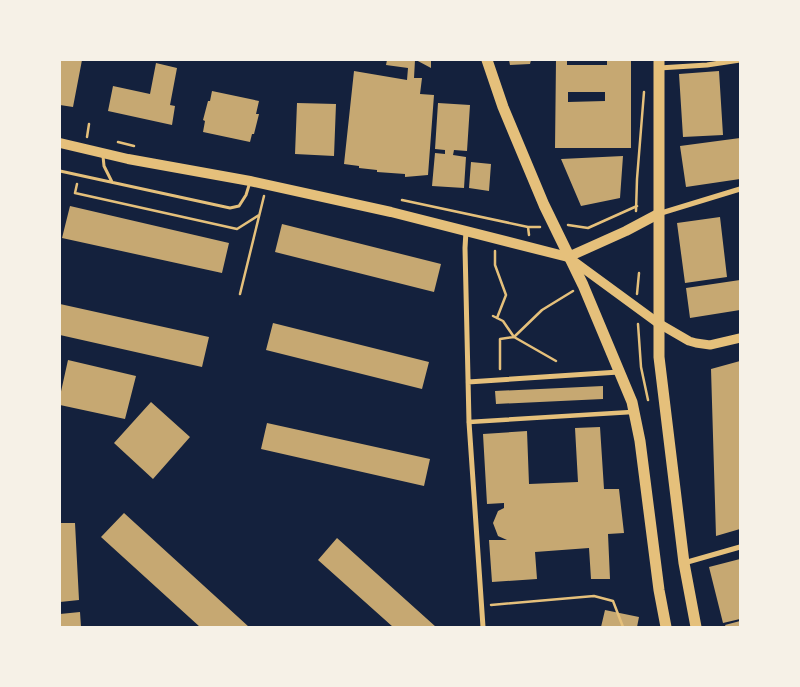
<svg xmlns="http://www.w3.org/2000/svg" width="800" height="687" viewBox="0 0 800 687" font-family="'Work Sans',sans-serif">
	<style>
		.building { fill: #c6a872; fill-rule: evenodd }
		.lines { fill: none; stroke-linecap: round; stroke-linejoin: round }
		.path { stroke: #e5c07b; stroke-width: 2.5 }
		.service { stroke: #e5c07b; stroke-width: 3 }
		.pedestrian { stroke: #e5c07b; stroke-width: 4.5 }
		.minor { stroke: #e5c07b; stroke-width: 5 }
		.tertiary { stroke: #e5c07b; stroke-width: 9 }
		.secondary { stroke: #e5c07b; stroke-width: 10 }
		.primary { stroke: #e5c07b; stroke-width: 11 }
	</style>
	<rect width="100%" height="100%" fill="#14213d"/>
	<!-- building -->
	<path class="building" d="M60 60H82L73 107 60 105Z
		M387 60H415L414 78H422L420 94 434 95 428 175 405 177V174L377 172V170L359 168V166L344 164 354 71 407 80 408 68 386 65Z
		M416 60H431V68Z
		M509 60H531L530 64 510 65Z
		M556 60H567V65H607V60H631V148H555ZM568 92H605V101L568 102Z
		M156 63 177 68 170 105 175 106 172 125 108 111 113 86 150 94Z
		M719 71 723 135 683 137 679 74Z
		M212 91 259 101 256 114H259L254 134H252L250 142 203 132 205 121 203 120 208 101H210Z
		M297 103 336 104 334 156 295 154Z
		M438 103 470 105 467 151 454 150 453 155 466 157 464 188 432 186 435 153 445 154V150L435 149Z
		M740 138V179L686 187 680 146Z
		M623 156 620 198 581 206 561 159Z
		M471 162 491 164 489 191 469 188Z
		M70 206 229 243 222 273 62 238Z
		M720 217 727 277 685 283 677 223Z
		M282 224 441 264 434 292 275 252Z
		M740 280V310L690 318 686 288Z
		M60 304 209 337 202 367 60 335Z
		M273 323 429 362 422 389 266 350Z
		M68 360 136 376 125 419 60 405V396Z
		M740 361V529L716 536 711 369Z
		M603 386V399L496 404 495 391Z
		M151 402 190 437 153 479 114 443Z
		M267 423 430 459 424 486 261 449Z
		M600 427 604 489H619L624 533 608 534 610 579H591L589 548 535 552 537 579 492 582 489 540H507L498 536 493 523 498 511 504 508V503L487 504 483 434 527 431 529 484 578 482 575 428Z
		M124 513 249 627H200L101 537Z
		M60 523H75L79 600 60 602Z
		M337 538 436 627H393L318 560Z
		M740 559V619L723 623 709 567Z
		M605 610 639 617 637 627H601Z
		M80 612 81 627H60V614Z
		M740 621V627H726L725 625Z"/>
	<g class="lines">
		<!-- path -->
		<path class="path" d="M87 137 89 124
			M118 142 134 146
			M77 184 75 193 237 229 259 215
			M402 200 528 227 529 235
			M636 211 637 179 644 92
			M568 225 588 228 637 206
			M528 227H540
			M495 251V265L506 295 497 318
			M240 294 264 196
			M637 294 639 273
			M493 316 503 321 514 337 556 361
			M638 324 641 367 648 400
			M500 369V339L514 337 542 310 573 291
			M491 605 594 596 613 601 623 627"/>
		<!-- service -->
		<path class="service" d="M103 156 104 166 112 182
			M60 171 230 208 239 206 246 195 250 182"/>
		<!-- pedestrian -->
		<path class="pedestrian" d="M469 422 632 412"/>
		<!-- minor -->
		<path class="minor" d="M659 68 707 65 740 60
			M658 214 740 189
			M466 231 465 248 469 422 483 627
			M468 382 619 372
			M684 563 740 547"/>
		<!-- tertiary -->
		<path class="tertiary" d="M572 260 658 323 689 341 696 343 710 345 740 338"/>
		<!-- secondary -->
		<path class="secondary" d="M60 143 128 159 250 181 391 212 568 257 626 231 658 214"/>
		<!-- primary -->
		<path class="primary" d="M487 60 503 107 544 205 583 285 632 402 640 441 659 590 666 627
			M659 60V357L684 563 696 627"/>
	</g>
	<!-- border -->
	<rect width="800" height="687" fill="none" stroke="#f6f1e7" stroke-width="122"/>
</svg>
